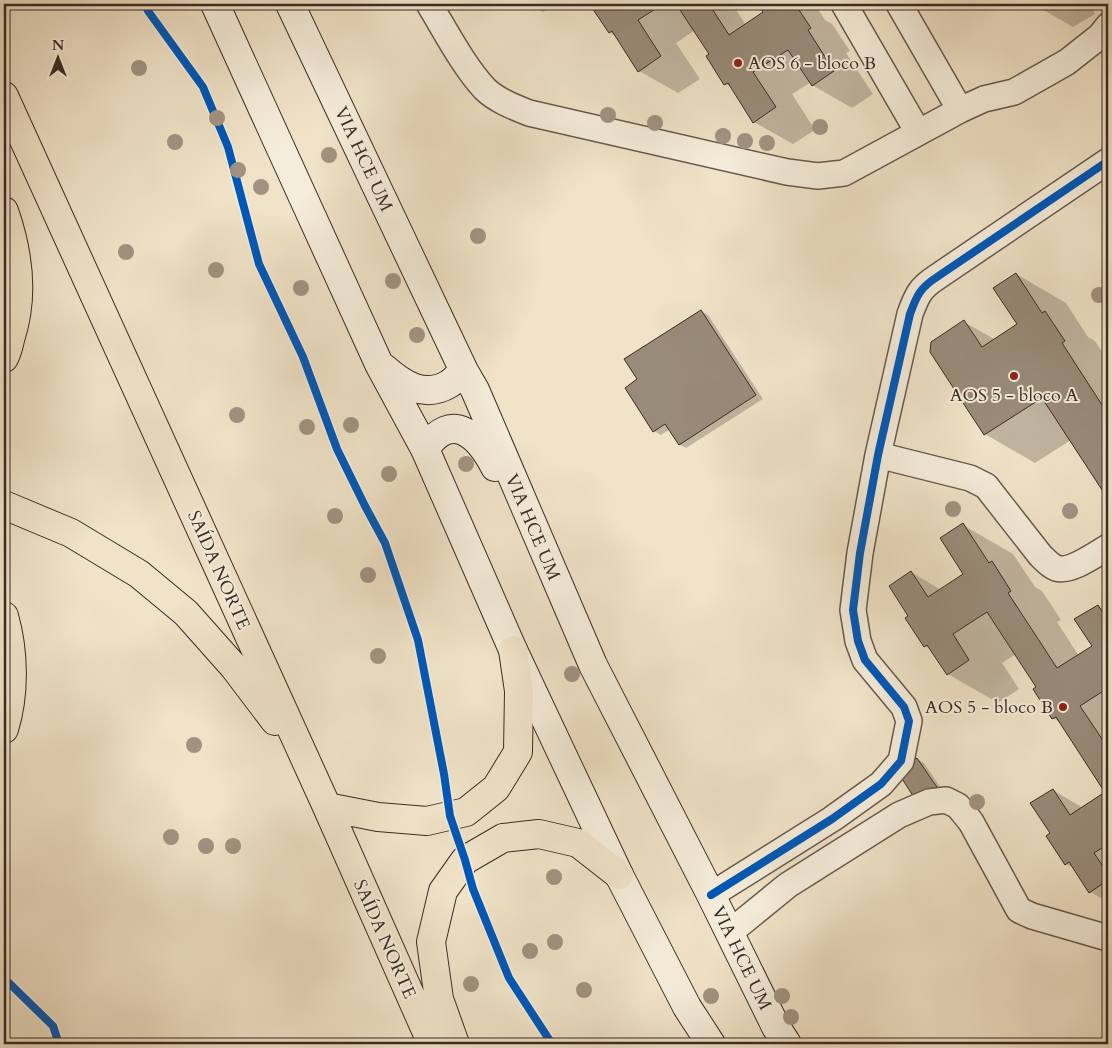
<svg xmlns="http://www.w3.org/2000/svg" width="1112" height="1048" viewBox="0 0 1112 1048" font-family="Cardo,serif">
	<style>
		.shadow { fill: #0003 }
		.building { fill: #998b7a; stroke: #3a2b26 }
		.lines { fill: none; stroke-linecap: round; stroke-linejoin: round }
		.minor-casing { stroke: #68594e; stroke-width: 28 }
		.secondary-casing { stroke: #3a2b26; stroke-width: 30 }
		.primary-casing { stroke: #3a2b26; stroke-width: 30 }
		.trunk-casing { stroke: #3a2b26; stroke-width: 30 }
		.minor { stroke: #f5eddb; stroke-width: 25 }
		.secondary { stroke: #f5eddb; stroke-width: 28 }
		.primary { stroke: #f0e3c8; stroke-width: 28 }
		.trunk { stroke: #f0e3c8; stroke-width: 28 }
		.cycleway-casing { stroke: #f5eddb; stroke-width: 11 }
		.cycleway { stroke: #0057b8; stroke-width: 8 }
		.tree { fill: #a19382 }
		.poi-dot { fill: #8f2418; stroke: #f5eddb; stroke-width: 2 }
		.labels { text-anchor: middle; stroke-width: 4; stroke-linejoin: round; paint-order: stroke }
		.poi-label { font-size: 18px; fill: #3a2b26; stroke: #f5eddb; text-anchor: start }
		.street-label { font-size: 18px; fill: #3a2b26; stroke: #f5eddb }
	</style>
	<rect width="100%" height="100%" fill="#f0e3c8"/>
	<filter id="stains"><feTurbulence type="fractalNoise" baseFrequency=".004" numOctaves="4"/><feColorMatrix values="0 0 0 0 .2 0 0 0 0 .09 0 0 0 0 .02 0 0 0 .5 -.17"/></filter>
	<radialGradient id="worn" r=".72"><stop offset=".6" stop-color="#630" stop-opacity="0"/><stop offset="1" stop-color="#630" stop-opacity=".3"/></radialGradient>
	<!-- shadow -->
	<path class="shadow" d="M529 4H556L543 12Z
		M593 4H732L746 25 765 13 759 4H815L825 20 832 24 850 51 846 53 873 94 852 108 812 85 811 82 792 94 815 130 793 144 754 122 733 88 725 84 710 54 695 30 676 43 700 79 678 93 639 71 618 37 610 33 591 5Z
		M1033 4H1089L1095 14 1073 27Z
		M1016 274 1066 303 1088 337 1095 341 1108 361V496L1071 440 1035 463 985 434 964 322 996 340 1018 325Z
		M701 311 708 315 763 399 686 448 679 444 670 429 661 435 654 431 639 380Z
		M963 525 1013 554 1035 587 1042 591 1061 620 1057 622 1079 656 1094 646 1098 606 1108 612V902L1090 892 1074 868 1066 864 1052 834 1053 790 1083 808 1106 792 1061 723 1053 718 1035 690 1038 688 1016 654 1002 663 1019 689 998 703 948 674 933 651 925 646 910 616 911 572 941 590 965 575Z
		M917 759 924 763 951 803 932 816 925 812Z"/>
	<!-- building -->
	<path class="building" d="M591 4H663L638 20 661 56 638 72 612 31 609 33 590 5Z
		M676 4H709L729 35 763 12 757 4H795L811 28 808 30 834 71 812 86 788 50 753 72 776 107 753 123 728 83 724 85 706 56 709 54Z
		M1016 273 1042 313 1045 311 1065 341 1062 343 1104 408 1108 405V495L1106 496 1042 398 984 435 930 352 931 342 964 320 982 347 1017 324 993 288Z
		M701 310 756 395 679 445 665 424 653 432 625 388 637 379 624 359Z
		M963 523 989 563 992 561 1011 591 1008 593 1057 668 1092 646 1074 619 1098 605 1108 621V688L1080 706 1108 748V844L1094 853 1108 874V880L1089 893 1069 862 1065 865 1046 836 1050 833 1030 803 1053 789 1070 815 1105 792 1102 788 1056 717 1052 719 1033 689 1036 687 987 612 953 634 969 660 947 675 927 645 924 647 905 618 908 616 889 586 911 571 928 597 963 574 940 538Z
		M917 758 945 799 924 813 897 771Z"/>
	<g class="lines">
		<defs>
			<path id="minor" d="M429 4C445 30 464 67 485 89 496 100 514 107 529 113L787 172 818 176 844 173 960 110 984 99 1014 92 1067 62 1100 36 1108 26
				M844 4 918 132
				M899 4 960 110
				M878 455 970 478 986 486 1040 555C1045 560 1049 565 1056 568 1070 573 1096 554 1108 547
				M711 895 832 819 881 784 901 761 909 721 904 707 865 660 858 641 853 610 860 553 878 455 910 314C917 295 920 288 937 277L1108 161
				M729 933 788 885 899 815 929 802 946 800 958 806 971 822 1019 910 1032 916 1108 938"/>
			<path id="secondary" d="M215 4 379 364 425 449 513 650 619 875 687 1007 711 1044
				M290 4 464 371 475 390 593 665 711 895 776 1027 787 1044
				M384 368C402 384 424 399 449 384 454 381 459 375 464 371
				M425 449C452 409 479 436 495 467"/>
			<path id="primary" d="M4 96 327 807 432 1044
				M4 505 71 533 139 574 186 613 234 667 275 721
				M327 807 378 817 427 821 466 812 496 788 518 752 519 691 513 650
				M455 1044 439 999 431 942 443 891 465 860 503 838 539 834 578 843 619 875"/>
			<path id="trunk" d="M4 211C18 251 24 295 11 336 9 343 8 351 4 358
				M4 616C14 651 15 694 4 729"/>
		</defs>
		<!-- minor casing -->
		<use href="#minor" class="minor-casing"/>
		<!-- secondary casing -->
		<use href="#secondary" class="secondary-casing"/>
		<!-- primary casing -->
		<use href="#primary" class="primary-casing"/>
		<!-- trunk casing -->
		<use href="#trunk" class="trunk-casing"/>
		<!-- minor -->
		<use href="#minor" class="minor"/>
		<!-- secondary -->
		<use href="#secondary" class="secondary"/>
		<!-- primary -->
		<use href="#primary" class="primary"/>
		<!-- trunk -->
		<use href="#trunk" class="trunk"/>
		<defs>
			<path id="cycleway" d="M145 4 148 11 203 87 228 147 259 264 303 357 337 449 365 506 385 543 418 640 444 774 450 816 465 860 473 889 509 978 552 1044
				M711 895 832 819 881 784 901 761 909 721 904 707 865 660 858 641 853 610 860 553 878 455 910 314C917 295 920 288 937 277L1108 161
				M4 978 53 1026 59 1044"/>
		</defs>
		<!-- cycleway casing -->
		<use href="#cycleway" class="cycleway-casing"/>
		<!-- cycleway -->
		<use href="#cycleway" class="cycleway"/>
	</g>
	<!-- trees -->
	<g class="tree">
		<circle cx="139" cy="68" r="8"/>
		<circle cx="608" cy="115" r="8"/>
		<circle cx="217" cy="118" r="8"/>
		<circle cx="655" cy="123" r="8"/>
		<circle cx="820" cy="127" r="8"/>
		<circle cx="723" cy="136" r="8"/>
		<circle cx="745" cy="141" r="8"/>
		<circle cx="175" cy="142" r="8"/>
		<circle cx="767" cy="143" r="8"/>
		<circle cx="329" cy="155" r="8"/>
		<circle cx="238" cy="170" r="8"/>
		<circle cx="261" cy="187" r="8"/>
		<circle cx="478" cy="236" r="8"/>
		<circle cx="126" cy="252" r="8"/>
		<circle cx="216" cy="270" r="8"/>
		<circle cx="393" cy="281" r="8"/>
		<circle cx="301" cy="288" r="8"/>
		<circle cx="1099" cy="295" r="8"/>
		<circle cx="417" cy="335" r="8"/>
		<circle cx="237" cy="415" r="8"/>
		<circle cx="351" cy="425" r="8"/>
		<circle cx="307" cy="427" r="8"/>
		<circle cx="466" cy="464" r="8"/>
		<circle cx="389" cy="474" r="8"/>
		<circle cx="953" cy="509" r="8"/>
		<circle cx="1070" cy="511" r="8"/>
		<circle cx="335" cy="516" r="8"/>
		<circle cx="368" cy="575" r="8"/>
		<circle cx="378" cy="656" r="8"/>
		<circle cx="572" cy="674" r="8"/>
		<circle cx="194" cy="745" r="8"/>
		<circle cx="977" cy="802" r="8"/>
		<circle cx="171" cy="837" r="8"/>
		<circle cx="206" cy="846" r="8"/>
		<circle cx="233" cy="846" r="8"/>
		<circle cx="554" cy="877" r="8"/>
		<circle cx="555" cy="942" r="8"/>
		<circle cx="530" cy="951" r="8"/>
		<circle cx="471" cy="984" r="8"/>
		<circle cx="584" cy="990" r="8"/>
		<circle cx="711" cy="996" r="8"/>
		<circle cx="782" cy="996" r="8"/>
		<circle cx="791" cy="1017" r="8"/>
	</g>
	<!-- markers -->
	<g class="poi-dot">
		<circle cx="738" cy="63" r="5"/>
		<circle cx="1014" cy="376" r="5"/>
		<circle cx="1063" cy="707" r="5"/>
	</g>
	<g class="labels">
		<!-- poi labels -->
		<g class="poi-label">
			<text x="748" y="69">AOS 6 - bloco B</text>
			<text x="1014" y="401" text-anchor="middle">AOS 5 - bloco A</text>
			<text x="1053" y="713" text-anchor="end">AOS 5 - bloco B</text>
		</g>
		<!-- street labels -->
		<g class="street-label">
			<text transform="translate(364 159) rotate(65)" y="6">VIA HCE UM</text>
			<text transform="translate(533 527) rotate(67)" y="6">VIA HCE UM</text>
			<text transform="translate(219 570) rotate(66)" y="6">SAÍDA NORTE</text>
			<text transform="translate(385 939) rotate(66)" y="6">SAÍDA NORTE</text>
			<text transform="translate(742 958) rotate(64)" y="6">VIA HCE UM</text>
		</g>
	</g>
	<!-- margin -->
	<rect width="1112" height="1048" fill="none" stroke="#f0e3c8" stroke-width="20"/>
	<rect x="5" y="5" width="1102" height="1038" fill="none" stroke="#3a2b26" stroke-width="2.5"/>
	<rect x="10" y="10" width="1092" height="1028" fill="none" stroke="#3a2b26"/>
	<!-- north arrow -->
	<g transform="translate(58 58)" stroke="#f5eddb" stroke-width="4" paint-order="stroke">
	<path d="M0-4L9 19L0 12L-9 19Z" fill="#3a2b26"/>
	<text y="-8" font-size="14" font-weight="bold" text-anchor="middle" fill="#3a2b26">N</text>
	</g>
	<rect width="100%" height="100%" filter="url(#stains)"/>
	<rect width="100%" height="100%" fill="url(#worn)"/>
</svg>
